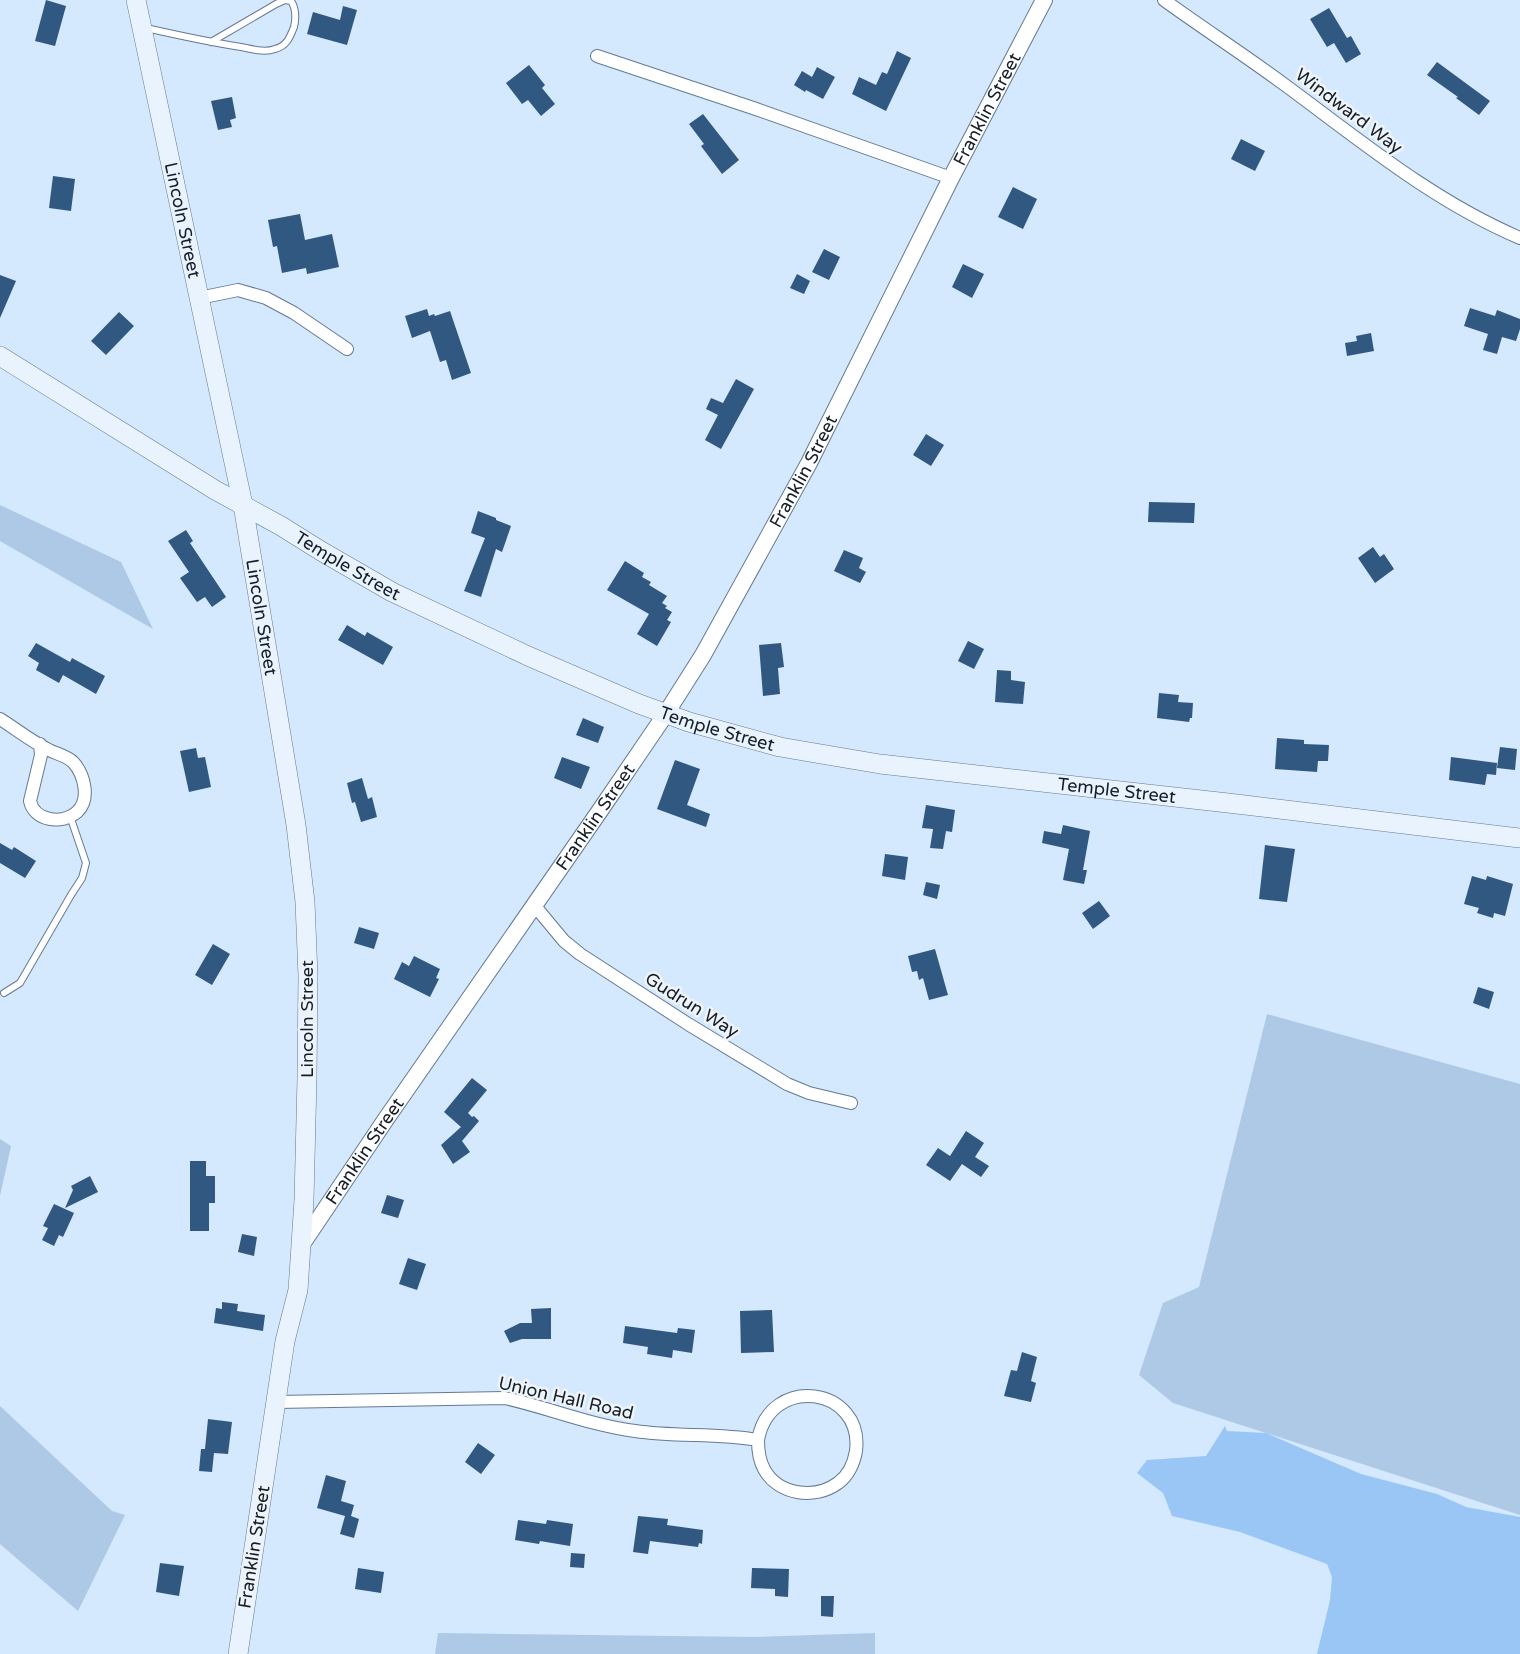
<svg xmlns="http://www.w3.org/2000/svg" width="1520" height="1654" viewBox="0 0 1520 1654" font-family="'Varela Round',sans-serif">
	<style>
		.green { fill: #aec9e5 }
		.water { fill: #9ac6f5 }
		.building { fill: #305881 }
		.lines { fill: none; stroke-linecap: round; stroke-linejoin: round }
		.service-casing { stroke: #647a93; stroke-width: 8 }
		.minor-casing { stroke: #647a93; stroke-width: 14 }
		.tertiary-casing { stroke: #647a93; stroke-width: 18 }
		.secondary-casing { stroke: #647a93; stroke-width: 20 }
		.service { stroke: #fff; stroke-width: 6 }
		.minor { stroke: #fff; stroke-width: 12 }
		.tertiary { stroke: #fff; stroke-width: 16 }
		.secondary { stroke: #e9f3fe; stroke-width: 19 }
		.labels { text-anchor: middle; stroke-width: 5; stroke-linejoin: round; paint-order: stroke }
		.street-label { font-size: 18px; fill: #151e27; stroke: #eef4f9 }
	</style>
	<rect width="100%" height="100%" fill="#d4e8fe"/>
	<!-- green -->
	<path class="green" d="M0 505 121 562 153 629 0 541Z
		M1267 1014 1520 1084V1515L1173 1403 1139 1375 1163 1303 1199 1287Z
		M0 1139 11 1146 0 1196Z
		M0 1406 112 1511 125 1515 78 1611 0 1544Z
		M438 1633 753 1637 875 1633V1654H435Z"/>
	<!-- water -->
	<path class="water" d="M1225 1426 1227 1431 1266 1433 1361 1474 1437 1494 1466 1507 1520 1517V1654H1317L1330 1600 1332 1577 1327 1564 1240 1532 1172 1516 1163 1493 1137 1473 1147 1460 1206 1456Z"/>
	<!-- building -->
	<path class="building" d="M46 0 66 6 55 46 35 41Z
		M343 6 357 10 347 45 307 34 313 12 340 20Z
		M1329 8 1347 38 1351 36 1361 54 1346 63 1334 43 1327 47 1310 19Z
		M897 51 911 58 886 111 852 94 859 77 876 85 882 72 887 74Z
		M1437 62 1490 101 1479 115 1456 98 1458 97 1427 75Z
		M529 65 545 85 542 88 555 104 541 116 528 100 522 104 506 83Z
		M817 67 835 77 823 99 806 90 805 92 794 85 802 71 812 77Z
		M232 97 236 118 230 120 232 127 218 130 211 101Z
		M703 114 739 160 722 174 701 146 704 144 689 124Z
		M1241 139 1265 151 1255 171 1231 159Z
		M53 176 75 179 71 211 49 208Z
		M1013 187 1037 199 1023 229 998 217Z
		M300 214 305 240 332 234 339 267 307 274 306 268 282 273 277 246 273 247 268 220Z
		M824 249 840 257 829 280 812 272Z
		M963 264 984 274 972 298 952 287Z
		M797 274 810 281 804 294 790 288Z
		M0 275 16 281 0 318Z
		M1470 308 1495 316 1497 310 1520 319V329L1516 341 1502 337 1497 354 1483 350 1488 334 1464 326Z
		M427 309 429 316 434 314 435 316 450 311 471 373 452 380 446 360 440 362 430 331 412 338 405 316Z
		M119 312 134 326 106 355 91 341Z
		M1371 333 1374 351 1347 356 1345 343 1357 341 1356 336Z
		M736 379 754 389 721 449 705 440 718 415 706 409 711 398 723 403Z
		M926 434 944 445 931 466 913 455Z
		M1149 502 1195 503 1194 523 1148 522Z
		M478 511 496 518V520L511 526 502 552 496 549 481 597 464 591 485 538 471 533Z
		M186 530 193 541 190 543 226 597 212 607 205 597 197 602 180 578 189 572 168 541Z
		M1373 547 1380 557 1384 554 1394 569 1375 583 1358 558Z
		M844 550 863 558 859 568 866 572 860 583 834 571Z
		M625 561 644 573 642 577 651 582 649 585 667 596 662 603 667 606 665 608 672 612 667 620 671 622 657 646 637 634 649 614 607 590Z
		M347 625 365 636 367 632 393 647 383 665 338 640Z
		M968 641 984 649 974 669 958 661Z
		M36 643 70 662 72 658 105 676 96 694 63 675 59 683 36 670 39 663 28 656Z
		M781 643 784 667 778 668 780 694 763 696 759 645Z
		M997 670 1011 671V680L1025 682 1023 704 995 702Z
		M1159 693 1179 695 1178 702 1193 703 1192 718H1190L1189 722 1157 718Z
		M583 718 604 727 598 743 576 735Z
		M1277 738 1304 740V744L1329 745 1328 761H1318L1317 772 1275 769Z
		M1500 747 1517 749 1515 770 1497 768Z
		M196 748 198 758 205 757 211 787 189 792 180 751Z
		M562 757 590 767 581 789 554 778Z
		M1451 757 1497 763 1496 775 1487 774 1485 785 1449 780Z
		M675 760 700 769 687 805 710 814 706 827 657 809Z
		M362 778 368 799 372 797 377 817 361 822 355 802 352 803 347 783Z
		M926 805 955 810 952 832 946 831 943 849 930 848 933 829 922 828Z
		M1063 825 1090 831 1083 870H1087L1084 884 1063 880 1069 849 1042 843 1044 831 1061 834Z
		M0 843 12 850 14 847 36 861 25 878 0 863Z
		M1265 845 1295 849 1287 902 1259 899Z
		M885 854 908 857 905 880 882 876Z
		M1472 876 1486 880 1487 876 1513 884 1505 916 1494 913 1493 918 1477 913 1479 908 1464 904Z
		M926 882 940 885 937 899 923 895Z
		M1099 901 1110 916 1093 929 1082 913Z
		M359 927 379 933 374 949 354 943Z
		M213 944 230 954 212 985 195 975Z
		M935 949 948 995 929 1000 923 978 919 980 917 971 912 972 908 956Z
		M414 956 440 969 436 978 439 979 430 997 394 979 402 962 409 966Z
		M1478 987 1494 992 1489 1009 1473 1003Z
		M472 1078 487 1090 468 1113 472 1117 474 1116 479 1121 462 1141 470 1152 453 1164 441 1145 461 1127 444 1112Z
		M966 1131 984 1143 975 1157 989 1166 981 1177 962 1164 950 1181 926 1165 938 1148 950 1156Z
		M190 1161H206V1176H215V1203H209V1231H190Z
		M90 1176 98 1192 65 1208 73 1190 71 1186Z
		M387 1195 404 1200 398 1218 381 1213Z
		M54 1204 74 1213 63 1237 59 1235 54 1246 42 1240 48 1228 43 1226Z
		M242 1234 257 1237 254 1256 238 1252Z
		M408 1258 426 1264 417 1290 399 1284Z
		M222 1302 238 1304 237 1311 265 1315 263 1331 214 1323 216 1308 222 1309Z
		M551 1308V1339H522L510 1343 504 1331 520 1323H532L531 1309Z
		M772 1310 774 1352 741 1353 740 1311Z
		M625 1326 677 1333 678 1328 695 1330 692 1353 673 1350 672 1358 647 1354 648 1347 623 1343Z
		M1022 1352 1037 1357 1031 1381 1036 1383 1031 1402 1004 1396 1011 1370 1017 1371Z
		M208 1419 232 1422 228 1454 214 1453 212 1472 199 1471 201 1449H205Z
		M478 1443 495 1455 481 1474 465 1462Z
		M326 1475 346 1481 341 1501 354 1505 351 1516 359 1519 354 1538 340 1534 345 1516 317 1508Z
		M638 1516 668 1519 667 1525 703 1530 702 1544 699 1543 698 1547 650 1541 648 1554 633 1552Z
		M518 1520 546 1524 547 1520 573 1524 570 1546 540 1541 539 1544 515 1540Z
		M571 1553 585 1554 584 1568 570 1567Z
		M160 1563 184 1566 179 1596 156 1592Z
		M358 1568 384 1572 381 1593 355 1589Z
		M752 1568 789 1569 788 1597 775 1596V1589L751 1588Z
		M821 1596H834L833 1617 821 1616Z"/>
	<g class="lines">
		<defs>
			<path id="service" d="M146 28C177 35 209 42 241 47 252 49 264 53 275 49 287 46 290 37 294 27 296 19 296 8 291 1L285 0 276 4 211 42
				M4 993 20 983 71 895 82 878 86 863 70 816"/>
			<path id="minor" d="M1164 0C1204 29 1246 56 1285 85 1361 141 1433 201 1520 238
				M597 56 756 109 951 178
				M199 298 238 290 266 298 294 313 347 349
				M0 719C16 729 32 742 49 750 57 754 67 756 73 762 84 774 91 799 77 812 62 825 34 821 30 801L41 755 40 744
				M534 905 564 941 580 954 688 1024 787 1084 809 1093 851 1103
				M276 1402 505 1398C549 1408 590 1425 635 1431 676 1437 717 1433 758 1440 770 1373 864 1387 856 1451 854 1463 848 1476 838 1483 815 1500 778 1495 764 1469 759 1460 758 1451 758 1440"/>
			<g id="tertiary">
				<path id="s1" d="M302 1244 386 1119 599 812 665 715 703 655 809 463 951 178 1044 0"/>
			</g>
			<g id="secondary">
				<path id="s2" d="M136 0 243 505 296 825 305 902 308 976 307 1078 304 1200 298 1290 285 1341 238 1654"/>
				<path id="s3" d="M0 356 215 490 281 526 321 551 392 592 528 656 639 704 689 722 780 747 880 764 1228 803 1520 838"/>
			</g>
		</defs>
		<!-- service casing -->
		<use href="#service" class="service-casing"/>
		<!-- minor casing -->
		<use href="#minor" class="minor-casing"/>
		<!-- tertiary casing -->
		<use href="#tertiary" class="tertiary-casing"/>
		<!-- secondary casing -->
		<use href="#secondary" class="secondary-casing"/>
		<!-- service -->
		<use href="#service" class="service"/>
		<!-- minor -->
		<use href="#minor" class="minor"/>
		<!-- tertiary -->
		<use href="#tertiary" class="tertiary"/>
		<!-- secondary -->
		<use href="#secondary" class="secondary"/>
	</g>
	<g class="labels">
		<!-- street labels -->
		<g class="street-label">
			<text dy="6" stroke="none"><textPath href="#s1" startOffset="1328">Franklin Street</textPath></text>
			<text transform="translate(1349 111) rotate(37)" y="6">Windward Way</text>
			<text dy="6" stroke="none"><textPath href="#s2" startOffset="225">Lincoln Street</textPath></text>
			<text dy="6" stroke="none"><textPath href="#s1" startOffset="922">Franklin Street</textPath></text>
			<text dy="6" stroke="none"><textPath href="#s3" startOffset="406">Temple Street</textPath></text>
			<text dy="6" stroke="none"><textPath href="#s2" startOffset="630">Lincoln Street</textPath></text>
			<text dy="6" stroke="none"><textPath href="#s3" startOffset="811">Temple Street</textPath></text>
			<text dy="6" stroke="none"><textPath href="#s3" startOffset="1216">Temple Street</textPath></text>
			<text dy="6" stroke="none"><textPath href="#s1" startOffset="518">Franklin Street</textPath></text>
			<text transform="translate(692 1005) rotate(32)" y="6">Gudrun Way</text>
			<text transform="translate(307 1019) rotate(-90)" y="6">Lincoln Street</text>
			<text dy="6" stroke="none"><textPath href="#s1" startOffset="112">Franklin Street</textPath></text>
			<text transform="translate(566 1398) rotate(13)" y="6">Union Hall Road</text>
			<text transform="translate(254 1547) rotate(-81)" y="6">Franklin Street</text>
		</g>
	</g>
</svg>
